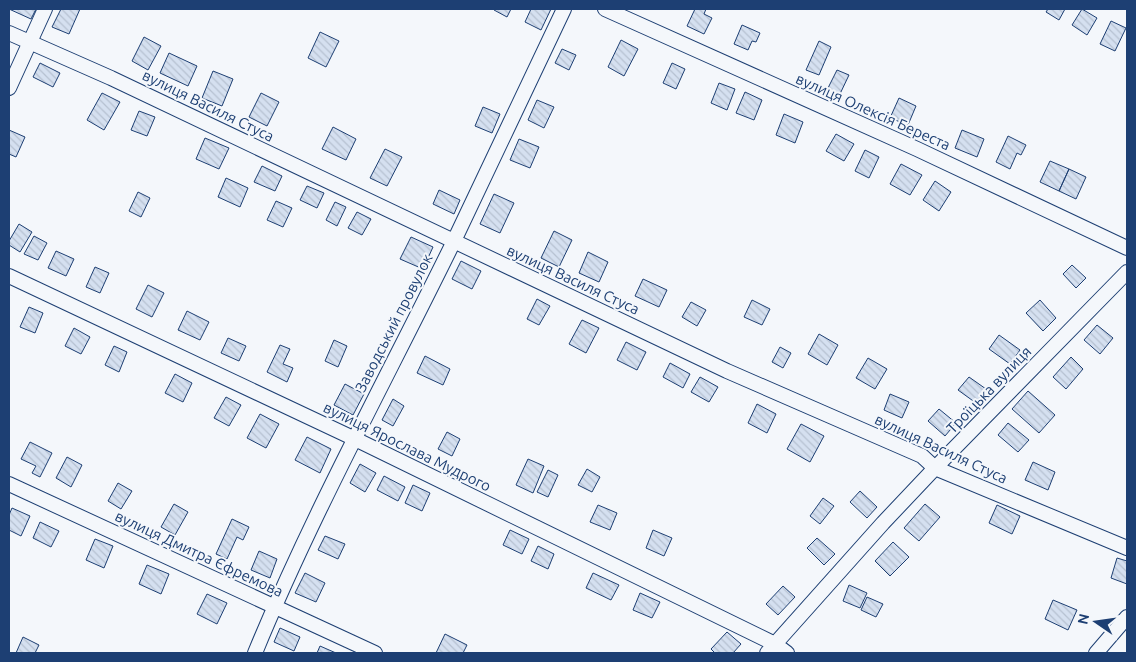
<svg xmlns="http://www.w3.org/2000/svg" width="1136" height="662" viewBox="0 0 1136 662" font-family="Ubuntu,sans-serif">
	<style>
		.building { fill: url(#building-back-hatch); stroke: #1d3f73 }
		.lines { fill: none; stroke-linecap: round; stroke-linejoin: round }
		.minor-casing { stroke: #1d3f73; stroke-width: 16 }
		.minor { stroke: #f4f7fb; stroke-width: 14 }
		.labels { text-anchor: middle; stroke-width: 4; stroke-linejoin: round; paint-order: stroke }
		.street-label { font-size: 15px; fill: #1d3f73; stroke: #f4f7fb }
	</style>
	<defs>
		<pattern id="building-back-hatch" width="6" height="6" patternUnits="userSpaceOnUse" patternTransform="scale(1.25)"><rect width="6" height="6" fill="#d5e0f0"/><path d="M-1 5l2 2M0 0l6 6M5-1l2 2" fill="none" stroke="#b6c1d1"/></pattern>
	</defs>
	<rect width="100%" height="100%" fill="#f4f7fb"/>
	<!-- building -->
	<path class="building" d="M9 9H36L31 19Z
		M61 9H80L69 34 52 27Z
		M495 9H511L507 17 494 10Z
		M531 9H551L541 30 525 22Z
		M695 9H706L704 14 712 18 704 34 687 26Z
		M1048 9H1065L1059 20 1046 12Z
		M1082 9 1097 18 1087 35 1072 25Z
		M1111 21 1126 28 1115 51 1100 44Z
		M742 25 760 33 756 42 752 41 748 50 734 44Z
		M320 32 339 41 326 67 308 58Z
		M144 37 161 46 148 70 132 61Z
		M621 40 638 49 624 76 608 67Z
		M819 41 831 47 819 75 806 70Z
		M562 49 576 55 569 70 555 63Z
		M169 53 197 66 188 86 160 73Z
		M40 63 60 73 53 87 33 77Z
		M672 63 685 69 676 89 663 83Z
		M837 70 849 75 839 96 827 90Z
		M213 71 233 79 222 106 202 98Z
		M719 83 735 89 727 110 711 103Z
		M745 92 762 100 754 120 736 113Z
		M102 93 120 102 104 130 87 120Z
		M261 93 279 102 267 126 249 117Z
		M899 98 916 106 908 125 890 118Z
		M537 100 554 107 544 128 528 120Z
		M483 107 500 114 492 133 475 126Z
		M139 111 155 117 147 136 131 130Z
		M784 114 803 122 795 143 776 135Z
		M333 127 356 139 346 160 322 149Z
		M9 130 25 137 16 157 9 154Z
		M962 130 984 139 977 157 955 148Z
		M836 134 854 144 844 161 826 151Z
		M1008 136 1026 145 1021 155 1017 153 1010 169 996 162Z
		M205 138 229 148 219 169 196 159Z
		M519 139 539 147 530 168 510 160Z
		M385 149 402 157 387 186 370 178Z
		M865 150 879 157 869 178 855 171Z
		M1050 161 1069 169 1059 191 1040 182Z
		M901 164 922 175 910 195 890 184Z
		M262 166 282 176 275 191 254 182Z
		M1069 169 1086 177 1076 199 1059 191Z
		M226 178 248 188 240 207 218 197Z
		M935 181 951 192 939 211 923 200Z
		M307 186 324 193 317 208 300 200Z
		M439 190 460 200 454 214 433 204Z
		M138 192 150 198 141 217 129 211Z
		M494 194 514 203 500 233 480 224Z
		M276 201 292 208 283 227 267 220Z
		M335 202 346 207 337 226 326 220Z
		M357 212 371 219 362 235 348 228Z
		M19 224 32 232 20 252 9 245V241Z
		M554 231 572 240 559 267 541 258Z
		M34 236 47 243 38 260 24 254Z
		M411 237 433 247 423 269 400 259Z
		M56 251 74 259 66 276 48 268Z
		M588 252 608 262 599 282 579 273Z
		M461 261 481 271 472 289 452 279Z
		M1072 265 1086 278 1076 288 1063 274Z
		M95 267 109 273 100 293 86 287Z
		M643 279 667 290 659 307 635 296Z
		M148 285 164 293 152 317 136 309Z
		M537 299 550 306 539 325 527 319Z
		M752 300 770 309 762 325 744 317Z
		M1040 300 1056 318 1043 331 1026 313Z
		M691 302 706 310 697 326 682 317Z
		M29 307 43 313 35 333 20 327Z
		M187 311 209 322 200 340 178 330Z
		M582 320 599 328 586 353 569 344Z
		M1097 325 1113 338 1100 354 1084 340Z
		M74 328 90 337 81 354 65 346Z
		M819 334 838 345 827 365 808 354Z
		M999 335 1020 350 1010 364 989 349Z
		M228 338 246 346 239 361 221 353Z
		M334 340 347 346 338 367 325 361Z
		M626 342 646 352 637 370 617 360Z
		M280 345 290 349 283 364 293 368 287 382 267 372Z
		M114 346 127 352 119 372 105 365Z
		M780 347 791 353 783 368 772 362Z
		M425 356 450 369 443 385 417 373Z
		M1071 357 1083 369 1066 389 1053 377Z
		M868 358 887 369 875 389 856 378Z
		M670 363 690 374 683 388 663 377Z
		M175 374 192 383 183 402 165 393Z
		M700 377 718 387 709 402 691 392Z
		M969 377 986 389 976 403 958 390Z
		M345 384 364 394 353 415 334 405Z
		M1028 391 1055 415 1039 433 1012 409Z
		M890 394 909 402 902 418 884 410Z
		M226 397 241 405 229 426 214 418Z
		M393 399 404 406 393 426 382 420Z
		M757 404 776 414 767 433 748 423Z
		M939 409 956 423 945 436 928 421Z
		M260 414 279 424 266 448 247 438Z
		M1008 423 1029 440 1018 452 998 435Z
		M801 424 824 436 810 462 787 449Z
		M447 432 460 439 452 456 438 449Z
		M307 437 331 449 320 473 295 460Z
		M30 442 52 453 40 477 32 473 36 466 21 459Z
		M67 457 82 465 71 487 56 478Z
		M528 459 544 466 533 493 516 485Z
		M1033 462 1055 472 1048 490 1025 480Z
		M360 464 376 473 365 492 350 483Z
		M587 469 600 477 592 492 578 485Z
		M548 470 558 475 548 497 537 492Z
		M384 476 405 487 398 501 377 490Z
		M118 483 132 491 121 509 108 501Z
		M413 485 430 493 422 511 405 503Z
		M860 491 877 507 867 518 850 502Z
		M823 498 834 506 820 524 810 516Z
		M174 504 188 512 175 535 161 527Z
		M925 504 940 517 919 541 904 528Z
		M598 505 617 513 610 530 590 522Z
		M997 505 1020 516 1012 534 989 523Z
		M12 508 30 516 21 536 9 530V515Z
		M232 519 249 527 243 540 237 537 227 559 216 554Z
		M40 522 59 531 51 547 33 538Z
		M510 530 529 539 522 554 503 545Z
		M653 530 672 538 664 556 646 548Z
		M325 536 345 544 338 559 318 550Z
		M817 538 835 554 824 565 807 548Z
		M95 539 113 546 104 568 86 560Z
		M893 542 909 557 890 576 875 561Z
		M538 546 554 554 548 569 531 561Z
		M259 551 277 559 270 578 251 570Z
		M1117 558 1127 561V584L1111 578Z
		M147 565 169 574 161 594 139 584Z
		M305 573 325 583 316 602 295 593Z
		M593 573 619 585 611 600 586 588Z
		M849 585 867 593 860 608 843 601Z
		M783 586 795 597 778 615 766 604Z
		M640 593 660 602 652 618 633 610Z
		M207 594 227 603 217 624 197 614Z
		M867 597 883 604 876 617 861 610Z
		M1053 600 1077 610 1068 630 1045 619Z
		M280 628 300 637 294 651 274 642Z
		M727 632 741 644 733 653H715L711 649Z
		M445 634 467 645 463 653H436Z
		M23 637 39 645 35 653H16Z
		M320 646 336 653H317Z"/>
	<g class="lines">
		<defs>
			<path id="minor" d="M605 9 917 149 1127 248
				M9 33 111 78 727 371 922 456 935 468 1127 548
				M9 88 45 9
				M9 276 353 438 775 644 787 653
				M9 484 375 653
				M255 653C313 512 387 378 454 241 491 164 527 86 564 9
				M767 653 883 523 935 468 1127 272
				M1096 653 1127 617"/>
		</defs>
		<!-- minor casing -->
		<use href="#minor" class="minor-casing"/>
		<!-- minor -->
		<use href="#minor" class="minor"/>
	</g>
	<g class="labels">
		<!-- street labels -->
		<g class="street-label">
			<text transform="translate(208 106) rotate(26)" y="5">вулиця Василя Стуса</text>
			<text transform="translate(873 112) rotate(24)" y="5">вулиця Олексія Береста</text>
			<text transform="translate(573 280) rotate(25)" y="5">вулиця Василя Стуса</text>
			<text transform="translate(394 323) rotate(-63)" y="5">Заводський провулок</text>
			<text transform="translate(989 390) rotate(-46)" y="5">Троїцька вулиця</text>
			<text transform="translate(407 447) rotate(26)" y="5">вулиця Ярослава Мудрого</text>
			<text transform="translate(941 449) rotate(25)" y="5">вулиця Василя Стуса</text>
			<text transform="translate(199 554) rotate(25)" y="5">вулиця Дмитра Єфремова</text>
		</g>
	</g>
	<!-- border -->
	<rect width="1136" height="662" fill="none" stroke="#1d3f73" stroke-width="20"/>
	<!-- north arrow -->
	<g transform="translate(1096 622) rotate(283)" stroke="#f4f7fb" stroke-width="4" paint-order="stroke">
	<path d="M0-4L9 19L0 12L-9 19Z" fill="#1d3f73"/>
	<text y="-8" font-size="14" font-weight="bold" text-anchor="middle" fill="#1d3f73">N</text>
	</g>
</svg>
